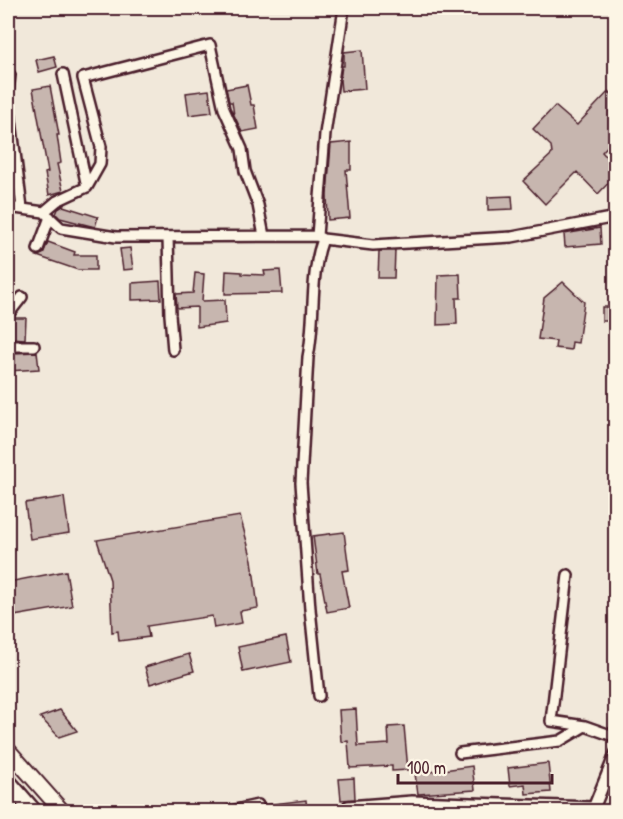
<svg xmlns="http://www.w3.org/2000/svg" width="623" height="819" viewBox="0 0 623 819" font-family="'Patrick Hand',sans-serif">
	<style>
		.building { fill: #c7b6af; stroke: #4a1f2b; stroke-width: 1.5 }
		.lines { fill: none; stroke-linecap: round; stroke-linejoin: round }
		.minor-casing { stroke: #4a1f2b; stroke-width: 14 }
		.tertiary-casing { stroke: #4a1f2b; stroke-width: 15 }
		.primary-casing { stroke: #4a1f2b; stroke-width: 18 }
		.trunk-casing { stroke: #4a1f2b; stroke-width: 20 }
		.minor { stroke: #fcf5e5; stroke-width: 9 }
		.tertiary { stroke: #fcf5e5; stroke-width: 10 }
		.primary { stroke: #fcf5e5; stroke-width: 14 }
		.trunk { stroke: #fcf5e5; stroke-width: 15 }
	</style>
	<rect width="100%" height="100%" fill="#f1e8da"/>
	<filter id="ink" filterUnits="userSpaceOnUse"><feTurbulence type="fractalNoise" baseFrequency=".0167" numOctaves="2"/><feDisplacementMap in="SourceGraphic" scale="12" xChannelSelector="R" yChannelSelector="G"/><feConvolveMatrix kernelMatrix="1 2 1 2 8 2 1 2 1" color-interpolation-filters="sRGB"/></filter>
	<g filter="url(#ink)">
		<!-- building -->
		<path class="building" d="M362 50 365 89 341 91 340 80 342 66H344V52Z
			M54 56 57 67 39 72 36 60Z
			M247 85 251 105H254L258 129 242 132 234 115 232 102H229L226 89Z
			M50 86 59 135H57L61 163 57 164 63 191 49 195 45 173 48 172 33 89Z
			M209 90 212 112 189 115 186 93Z
			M609 91 615 98V138L602 152 615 166V176L598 194 577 172 545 204 523 181 552 154 551 146 533 129 555 106 577 125Z
			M351 142V170H346L350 218 328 220 327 195 331 144Z
			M512 196 513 209 488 210V197Z
			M63 206 98 217 95 227 60 218 56 214 58 209Z
			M600 228 601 244 565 247 564 234Z
			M48 242 75 252 74 255H96V270H78L37 256 43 254Z
			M130 248 133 269 123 270 120 249Z
			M379 251H395L394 278H378Z
			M280 270 282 293 225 294 226 271 242 272V274L265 275 264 271Z
			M195 273 204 274 202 301 225 300 226 323 197 327V307L177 308 176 294 193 293Z
			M460 274 461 298H456L457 324 437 325 438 275Z
			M160 281 161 299 132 300V283Z
			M563 282 584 302 578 343 572 342 571 350 555 348 556 341 538 339 544 298Z
			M602 307H615V321H602Z
			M11 318H26L25 339 10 338Z
			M37 352 39 369 8 371 13 353Z
			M64 497 69 533 30 539 25 503Z
			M240 516 252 560 258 608 240 611 242 623 214 628 212 616 147 626 149 637 119 641 118 631 112 632 110 580 97 540Z
			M344 532 349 570 342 571 349 608 327 612 320 574H318L313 536Z
			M66 571 72 606 8 617V582Z
			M286 637 291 662 243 672 238 647Z
			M189 654 194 671 150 684 145 667Z
			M356 709 358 746 389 744 388 727 404 726 408 770 392 771V766L350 768 348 741 341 742 339 710Z
			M60 710 77 731 59 737 40 717Z
			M548 763 551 792 526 794 525 784 510 786 508 768Z
			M472 766 475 790 418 794 415 774Z
			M354 778 355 799 341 800 339 779Z
			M306 800 307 812H260L265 805Z"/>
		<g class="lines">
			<defs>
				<path id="minor" d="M63 74 87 187
					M8 92 10 75
					M8 97 22 208
					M8 207 44 212 61 228 116 237 317 236 323 239 373 245 512 237 616 217
					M44 212 57 201 87 187 100 164 101 147 83 78 210 45 224 109 242 149 245 171 258 205 264 236
					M317 236 325 134 344 8
					M168 237 170 315 173 350
					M38 249 50 217
					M8 312 11 311 22 297
					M8 346H34
					M568 575 551 721 585 726
					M319 696 310 609 301 483 308 357C316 318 309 276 323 239
					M460 753 560 741 585 726 616 737
					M348 806 412 801 594 807
					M226 812 258 805"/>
				<path id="tertiary" d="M592 812 616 753"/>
				<path id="primary" d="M8 750 63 812"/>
				<path id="trunk" d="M8 782 34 812"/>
			</defs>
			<!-- minor casing -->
			<use href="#minor" class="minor-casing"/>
			<!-- tertiary casing -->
			<use href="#tertiary" class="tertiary-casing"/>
			<!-- primary casing -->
			<use href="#primary" class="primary-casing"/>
			<!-- trunk casing -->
			<use href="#trunk" class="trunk-casing"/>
			<!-- minor -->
			<use href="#minor" class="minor"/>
			<!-- tertiary -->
			<use href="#tertiary" class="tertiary"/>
			<!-- primary -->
			<use href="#primary" class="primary"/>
			<!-- trunk -->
			<use href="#trunk" class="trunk"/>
		</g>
	</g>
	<!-- margin -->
	<rect width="623" height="819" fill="none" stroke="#fcf5e5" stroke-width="30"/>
	<rect x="15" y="15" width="593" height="789" fill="none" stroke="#4a1f2b" stroke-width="2" filter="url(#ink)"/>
	<!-- scale -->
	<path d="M398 774v9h154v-9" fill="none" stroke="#4a1f2b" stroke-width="3"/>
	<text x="407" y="774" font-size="18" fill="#4a1f2b" stroke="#fcf5e5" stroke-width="4.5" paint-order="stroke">100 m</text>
</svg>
